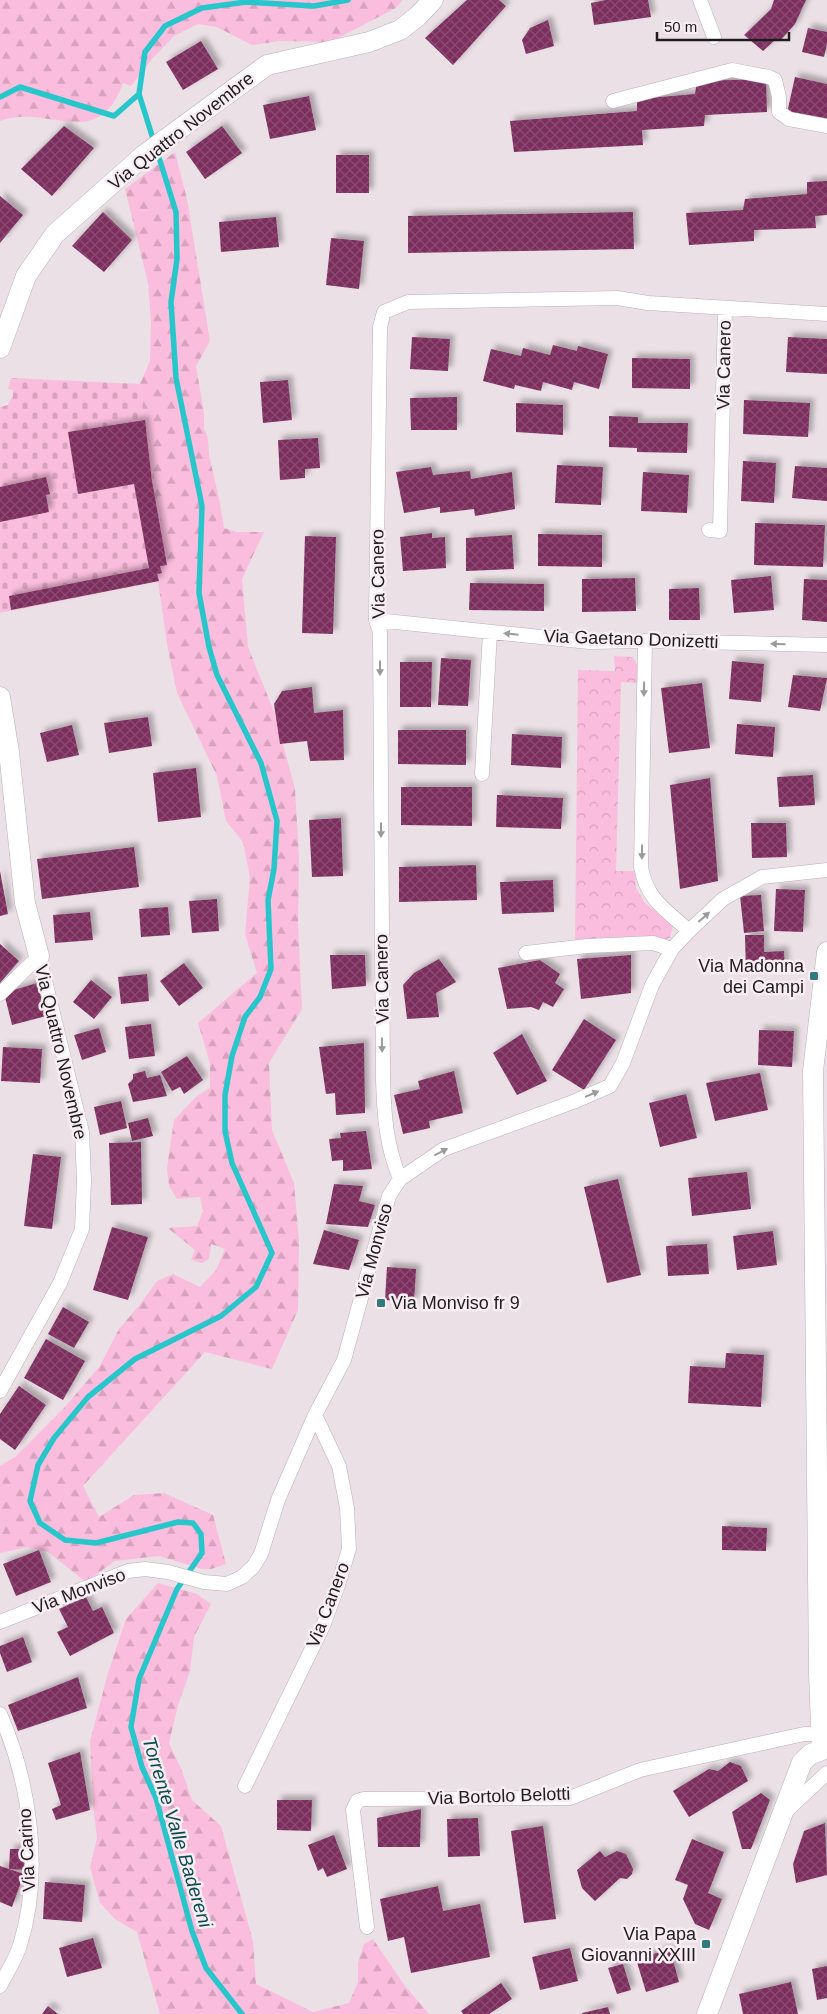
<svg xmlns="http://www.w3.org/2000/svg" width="827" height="2014" viewBox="0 0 827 2014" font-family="Arial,sans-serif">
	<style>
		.forest { fill: url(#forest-firs) }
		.cemetery { fill: url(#cemetery-stones) }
		.park { fill: url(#park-crowns) }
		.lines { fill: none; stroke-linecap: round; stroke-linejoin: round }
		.stream { stroke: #27c6cb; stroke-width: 5.5 }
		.building { fill: url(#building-cross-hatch); filter: url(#shadow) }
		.street-casing { stroke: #b9b0b4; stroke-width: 15 }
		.secondary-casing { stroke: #b9b0b4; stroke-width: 21 }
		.street { stroke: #fff; stroke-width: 14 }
		.secondary { stroke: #fff; stroke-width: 20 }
		.oneway { fill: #9b999a }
		.poi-dot { fill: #307a7c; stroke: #f7edf2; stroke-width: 2 }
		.labels { text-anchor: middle; stroke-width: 5; stroke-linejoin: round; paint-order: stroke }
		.street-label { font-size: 18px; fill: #201c1e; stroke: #f7edf2 }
		.poi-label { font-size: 18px; fill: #201c1e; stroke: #f7edf2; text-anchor: end }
		.water-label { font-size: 19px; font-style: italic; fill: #094b4e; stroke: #f7edf2 }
	</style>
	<defs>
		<pattern id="forest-firs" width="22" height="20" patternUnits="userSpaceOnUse" patternTransform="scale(1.25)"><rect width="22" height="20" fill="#fbbddd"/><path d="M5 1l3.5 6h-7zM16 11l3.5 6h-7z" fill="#d7a2bd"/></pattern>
		<pattern id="cemetery-stones" width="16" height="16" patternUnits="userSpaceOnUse" patternTransform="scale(1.25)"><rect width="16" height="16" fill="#fbbddd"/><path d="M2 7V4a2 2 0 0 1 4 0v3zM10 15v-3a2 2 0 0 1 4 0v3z" fill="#d7a2bd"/></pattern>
		<pattern id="park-crowns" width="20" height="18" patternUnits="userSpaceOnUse" patternTransform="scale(1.25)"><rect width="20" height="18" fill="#fbbddd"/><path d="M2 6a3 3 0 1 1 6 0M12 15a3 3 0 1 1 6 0" fill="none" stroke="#d7a2bd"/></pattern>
		<pattern id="building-cross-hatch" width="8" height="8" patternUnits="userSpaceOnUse" patternTransform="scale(1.25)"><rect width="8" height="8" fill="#7d2f5e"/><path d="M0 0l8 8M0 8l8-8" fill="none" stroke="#8a4b71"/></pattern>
		<filter id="shadow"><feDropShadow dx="4.5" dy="-4.5" stdDeviation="2.5" flood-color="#0004"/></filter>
	</defs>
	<rect width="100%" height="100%" fill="#eae0e5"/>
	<!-- forest -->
	<path class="forest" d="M0 0H403L396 8 330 42 280 41 252 45 217 27 198 24 174 36 153 58 131 86 123 83C97 154 49 103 0 121Z
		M175 152 187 199 210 341 196 366 204 413V429L208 438 209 455 220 503 224 528 236 532H264L242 579 248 647 275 714 295 789 299 856 298 925 302 1009 269 1063 272 1130 294 1183 299 1241 298 1310 272 1369 205 1352 83 1486 99 1517 134 1495 164 1493 213 1515 226 1564 211 1569H202L159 1556 115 1561 86 1582 48 1552 27 1547 0 1553V1466L16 1456 63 1409 100 1366 119 1329 138 1307 157 1281 173 1274 200 1287 216 1270 225 1249 211 1244 209 1259 202 1263 191 1260 195 1250 168 1228 197 1226 203 1211 200 1197 177 1199 169 1186 167 1168 174 1120 197 1096 210 1088V1063L198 1023 257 973 245 934 250 877 243 842 226 821 217 776 177 693 167 644 157 574 160 566 166 565 152 481 140 384 150 361 151 320 148 283 125 189Z
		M158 1583 197 1594 211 1604 194 1637 190 1671 178 1705 169 1743 182 1771 192 1800 221 1826 253 1941 256 1984 313 2012 349 2003 358 1982V1963L364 1944 373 1939 405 1986 429 2014H160L137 1932 115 1919 100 1903 90 1867 97 1838 93 1805 90 1741 108 1673 126 1619Z"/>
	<!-- cemetery -->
	<path class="cemetery" d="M11 378 140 384 167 565 161 567 162 573 158 575 159 581 0 613V407L8 405 13 395V390L8 389Z"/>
	<!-- park -->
	<path class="park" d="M614 656 632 657 638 665 639 683 621 682 616 871H635L636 888 645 903 673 925 670 938 661 940 575 944 578 670 615 671Z"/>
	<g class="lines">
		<!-- stream -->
		<path class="stream" d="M139 94 154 142
			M0 97 20 87 114 116 139 94 145 52 165 26 202 8 246 2 314 6 348 0
			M157 151 176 212 177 259 171 302 176 378 202 506 199 593 209 647 217 675 261 763 277 821 274 869 268 900 271 969 260 997 245 1017 232 1056 225 1095V1131L232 1163 272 1253 256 1287 221 1316 135 1359 88 1397 54 1438 38 1465 30 1501 40 1523 65 1540 96 1543 178 1522 193 1523 201 1534 202 1553 177 1589 139 1679 131 1727 142 1767 156 1798 192 1931 206 1968 242 2014"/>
	</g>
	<!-- building -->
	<path class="building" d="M467 0H499L506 6 453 65 425 38Z
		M606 0H648L651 17 594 25 591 3Z
		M774 0H806L795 24 780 41 776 39 763 51 744 35 771 9Z
		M548 20 554 46 526 54 522 40 530 28Z
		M808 28 827 32V44L824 57 802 52Z
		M201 41 218 69 183 90 166 62Z
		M795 77 827 84V122L787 113Z
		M766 79 767 112 705 115 704 126 642 130 643 145 514 152 510 121 637 111V99L695 94 697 81Z
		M309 96 316 130 270 139 263 105Z
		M64 126 94 148 52 196 21 169Z
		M222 126 242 153 205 179 186 152Z
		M336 155H369V193H336Z
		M827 181V215L815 216 816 228 754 230V241L689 245 686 213 743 210 745 199 807 194V182Z
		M0 196 23 215 0 243Z
		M103 212 132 240 104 272 72 246Z
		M633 212 634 249 408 253V216Z
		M276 217 279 247 221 252 219 222Z
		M331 238 364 241 359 289 326 285Z
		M412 337 450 339 448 371 410 369Z
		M788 337 827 339V374L786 372Z
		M553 345 577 351 578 346 608 354 599 389 574 382 572 390 543 382 541 391 515 385 514 389 483 381 491 349 521 356 523 348 550 355Z
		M632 358 690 359V389L632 388Z
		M288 380 292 420 263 423 260 382Z
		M457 397V430H411L410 398Z
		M744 400 810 403 808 437 743 434Z
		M516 403 563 405V435L516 432Z
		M609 416 638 417V423H688L687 453 637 452V448L609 447Z
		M145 420 152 481 167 565 160 566 162 573 157 574 159 581 11 610 9 596 149 568 134 484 78 494 68 432Z
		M318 438 320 468 305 469V478L280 480 278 440Z
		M743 461 776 463 774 503 741 501Z
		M557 465 603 467 601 505 555 503Z
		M795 466 827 468V501L792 498Z
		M431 467 433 475 470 471 471 479 512 472 515 509 475 516 474 509 440 513V507L404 513 396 472Z
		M643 472 689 475 687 513 641 511Z
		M46 477 50 494 46 495 49 512 0 522V487Z
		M755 523 825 525 823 567 754 565Z
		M432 533V538L445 537 446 568 403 571 400 537Z
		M538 534 602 535V567L538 566Z
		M512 535 514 569 466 571V538Z
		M305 536 336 537 333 634 302 633Z
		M771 576 774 610 734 613 731 580Z
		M635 578 636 611 582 612V579Z
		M804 579 827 580V622L802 620Z
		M470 583 544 584V611L469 610Z
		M699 588 700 620H669V589Z
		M441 658 471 660 468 706 438 705Z
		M732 661 764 664 761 702 729 699Z
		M400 662H432L431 707H400Z
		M793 675 827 678 820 711 788 707Z
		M702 683 710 748 669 753 661 688Z
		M312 687 314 713 343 710 344 760 310 761 307 741 280 744 274 704 282 691Z
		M148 717 152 746 109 753 104 723Z
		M737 724 775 727 773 757 735 754Z
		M72 725 79 755 47 762 40 733Z
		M398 730H466V765L398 764Z
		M512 734 562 737 561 768 511 765Z
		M196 768 201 817 158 822 153 773Z
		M813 775 815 805 779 807 777 777Z
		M710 778 718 881 680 889 670 785Z
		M401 787H472V826L401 825Z
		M497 795 563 798 561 829 496 827Z
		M341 818 343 876 312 877 309 820Z
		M751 823H786L787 857 752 858Z
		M134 847 139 887 42 899 37 859Z
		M476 865 477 900 399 902V867Z
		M0 871 8 914 0 916Z
		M553 880 554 912 502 914 500 882Z
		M776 889 805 890 803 932 774 931Z
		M761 895 764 931 744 933 740 896Z
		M217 899 219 931 192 933 189 901Z
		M168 907 170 935 141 937 139 909Z
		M90 912 93 940 55 943 53 915Z
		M745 935H764V952L784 951 785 972 746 973Z
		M0 944 19 961 0 983Z
		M330 955H365L366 986 332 989Z
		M631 955V993L581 999 577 959Z
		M439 959 456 982 436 993 439 1017 407 1019 403 985 414 973Z
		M540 960 560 974 555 983 564 989 553 1007 543 1002 539 1010 531 1007 507 1009 498 968Z
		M184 963 203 988 179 1006 160 981Z
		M147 974 149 1001 121 1004 118 977Z
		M91 980 112 997 94 1019 73 1002Z
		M37 983 46 1016 12 1025 4 993Z
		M584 1019 616 1040 584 1090 552 1070Z
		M151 1024 155 1056 129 1059 125 1027Z
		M99 1028 106 1052 82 1060 74 1035Z
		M759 1030 794 1031 792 1067 758 1065Z
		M522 1034 547 1081 517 1095 493 1053Z
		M364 1043 365 1113 336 1115 335 1093 326 1094 319 1047Z
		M3 1047 42 1049 40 1083 1 1081Z
		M187 1056 203 1080 184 1094 180 1087 172 1091 161 1072Z
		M145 1071 147 1078 160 1075 167 1096 133 1102 128 1084 133 1079V1074Z
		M454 1071 463 1113 429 1121 430 1128 403 1134 394 1095 420 1089 418 1081Z
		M760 1073 768 1110 715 1121 706 1083Z
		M686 1094 697 1138 660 1147 649 1103Z
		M121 1101 127 1128 100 1135 94 1107Z
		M148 1118 153 1136 132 1141 128 1123Z
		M366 1131 372 1169 343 1171V1160L332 1161 329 1139 341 1138 340 1133Z
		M141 1142 142 1204 111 1205 109 1143Z
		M33 1154 61 1157 52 1229 24 1226Z
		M747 1172 751 1209 692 1216 688 1178Z
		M618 1179 641 1275 607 1283 584 1187Z
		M334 1184 363 1186 359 1201 375 1205 368 1227 326 1224Z
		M112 1227 148 1237 128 1300 93 1290Z
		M324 1230 359 1240 349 1270 313 1264Z
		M773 1231 777 1265 737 1270 733 1236Z
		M707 1244 709 1274 668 1276 666 1246Z
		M387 1267 416 1269 414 1302 385 1300Z
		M63 1307 89 1322 74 1348 48 1334Z
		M46 1339 85 1361 63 1400 24 1378Z
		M726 1353 764 1355 761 1407 688 1403 690 1366 725 1368Z
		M19 1386 46 1405 15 1450 0 1439V1414Z
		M722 1526 767 1528 766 1551 722 1550Z
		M39 1550 51 1582 16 1596 3 1564Z
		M86 1597 93 1611 102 1607 114 1633 70 1656 57 1632 68 1627 59 1609Z
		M23 1637 32 1662 7 1672 0 1653V1646Z
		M78 1677 87 1708 18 1731 8 1705Z
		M80 1752 90 1810 56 1820 52 1809 61 1805 48 1763Z
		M730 1762 741 1766 748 1781 689 1817 673 1791 709 1769 718 1771Z
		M761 1793 770 1800 751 1849H742L732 1812Z
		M277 1800H312L311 1831 277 1830Z
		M421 1809 420 1847H378L377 1818Z
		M478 1818 480 1856 448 1857 447 1819Z
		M825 1823 827 1875 796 1883 793 1864 804 1831Z
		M543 1826 556 1919 524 1923 511 1831Z
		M334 1835 347 1869 327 1877 323 1868 318 1871 308 1845Z
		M692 1839 724 1852 708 1893 722 1899 709 1930 695 1924 683 1899 688 1885 675 1880Z
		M10 1849H26L25 1870 9 1869Z
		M600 1851 605 1857 617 1851 626 1854 633 1869 632 1874 627 1879 620 1878 595 1901 582 1888 577 1870Z
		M0 1866 24 1874 12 1907 0 1902Z
		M45 1882 85 1885 82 1922 43 1919Z
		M438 1886 443 1911 480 1904 490 1957 411 1973 404 1937 388 1941 380 1899Z
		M93 1938 102 1968 67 1977 59 1948Z
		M570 1948 578 1981 540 1990 532 1957Z
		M670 1949 679 1982 646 1992 636 1959Z
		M623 1964 631 1990 617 1994 608 1968Z
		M827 1966V1998L817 2000 812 1969Z
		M791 1982 798 2014H743L739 1994Z
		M501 1983 512 1999 489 2014H463L461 2011Z
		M48 2006 58 2014H42Z
		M608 2007 610 2014H582V2013Z"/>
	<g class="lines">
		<defs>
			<path id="street" d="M700 0 714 37
				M613 101 732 70 769 77 775 80 779 97V112L789 119 827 126
				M709 530 720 531 725 308
				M376 620 589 642 645 641 827 645
				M645 641 641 867C647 900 665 909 689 931
				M482 774 490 632
				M526 953 587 946 653 943 672 949
				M0 994 39 956 82 1132 84 1181 82 1229 60 1283 0 1391
				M400 1179C386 1145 384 1115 383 1079L380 632 376 620 380 327 384 312 408 302 617 298 648 303 827 314
				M0 1622 128 1571 145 1569 168 1572 204 1582 227 1584 242 1577 253 1567 261 1554 278 1500 315 1415 344 1360 389 1196 400 1179 444 1149 573 1102 610 1086 623 1063 652 985 672 949 689 931 723 899 762 877 827 870
				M0 1714C30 1782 43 1872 20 1945 16 1959 7 1972 0 1986
				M245 1786 323 1626 338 1585 349 1549 347 1508 339 1466 315 1415
				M786 1811 827 1773
				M367 1927 353 1810 357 1801 364 1799 570 1798 640 1770 804 1734H821"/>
			<path id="secondary" d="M0 348 26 276 55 234 144 155 267 65 369 42 400 30 418 16 433 0
				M0 697 9 752 25 903 39 956
				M707 2014 802 1762 811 1754 822 1750 819 1674 813 1071 827 952"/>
		</defs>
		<!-- street casing -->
		<use href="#street" class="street-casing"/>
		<!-- secondary casing -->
		<use href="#secondary" class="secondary-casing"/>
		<!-- street -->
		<use href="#street" class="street"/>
		<!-- secondary -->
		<use href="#secondary" class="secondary"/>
	</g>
	<!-- one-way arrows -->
	<defs><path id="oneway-solid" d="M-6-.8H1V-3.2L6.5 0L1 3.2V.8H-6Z" transform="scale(1.25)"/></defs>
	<g class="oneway">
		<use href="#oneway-solid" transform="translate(511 634) rotate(-174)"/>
		<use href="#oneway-solid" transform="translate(778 644) rotate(-179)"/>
		<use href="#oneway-solid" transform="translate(380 668) rotate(90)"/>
		<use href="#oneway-solid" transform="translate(644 689) rotate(91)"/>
		<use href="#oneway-solid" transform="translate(381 830) rotate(90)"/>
		<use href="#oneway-solid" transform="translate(642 852) rotate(91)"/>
		<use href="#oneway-solid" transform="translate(704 917) rotate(-42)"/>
		<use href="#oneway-solid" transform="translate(382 1045) rotate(89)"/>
		<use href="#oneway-solid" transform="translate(592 1094) rotate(-23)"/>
		<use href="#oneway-solid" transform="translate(441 1152) rotate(-27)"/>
	</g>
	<!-- markers -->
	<g class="poi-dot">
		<rect x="809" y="971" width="10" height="10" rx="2.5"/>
		<rect x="376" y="1298" width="10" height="10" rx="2.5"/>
		<rect x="701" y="1939" width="10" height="10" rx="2.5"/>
	</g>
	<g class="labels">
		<!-- street labels -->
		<g class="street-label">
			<text transform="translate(181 131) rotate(-38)" y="6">Via Quattro Novembre</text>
			<text transform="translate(724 365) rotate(-89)" y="6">Via Canero</text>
			<text transform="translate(378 574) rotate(-91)" y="6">Via Canero</text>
			<text transform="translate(631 639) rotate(2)" y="6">Via Gaetano Donizetti</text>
			<text transform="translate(382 979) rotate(-91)" y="6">Via Canero</text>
			<text transform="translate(61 1052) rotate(77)" y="6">Via Quattro Novembre</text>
			<text transform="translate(374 1251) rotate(-75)" y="6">Via Monviso</text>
			<text transform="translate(79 1591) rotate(-21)" y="6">Via Monviso</text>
			<text transform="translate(328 1605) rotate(-69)" y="6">Via Canero</text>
			<text transform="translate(499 1796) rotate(-2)" y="6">Via Bortolo Belotti</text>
			<text transform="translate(27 1850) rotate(-93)" y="6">Via Carino</text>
		</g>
		<!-- poi labels -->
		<g class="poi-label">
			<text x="804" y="972">Via Madonna<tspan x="804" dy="21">dei Campi</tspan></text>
			<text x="391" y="1309" text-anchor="start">Via Monviso fr 9</text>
			<text x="696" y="1940">Via Papa<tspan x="696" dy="21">Giovanni XXIII</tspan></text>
		</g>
		<!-- water labels -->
		<g class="water-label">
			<text transform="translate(178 1832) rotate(73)" y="7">Torrente Valle Badereni</text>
		</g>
	</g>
	<!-- scale -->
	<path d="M657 32v8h132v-8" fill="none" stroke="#201c1e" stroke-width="2.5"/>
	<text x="664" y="32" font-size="15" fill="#201c1e" stroke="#f7edf2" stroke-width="4" paint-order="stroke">50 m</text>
</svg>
